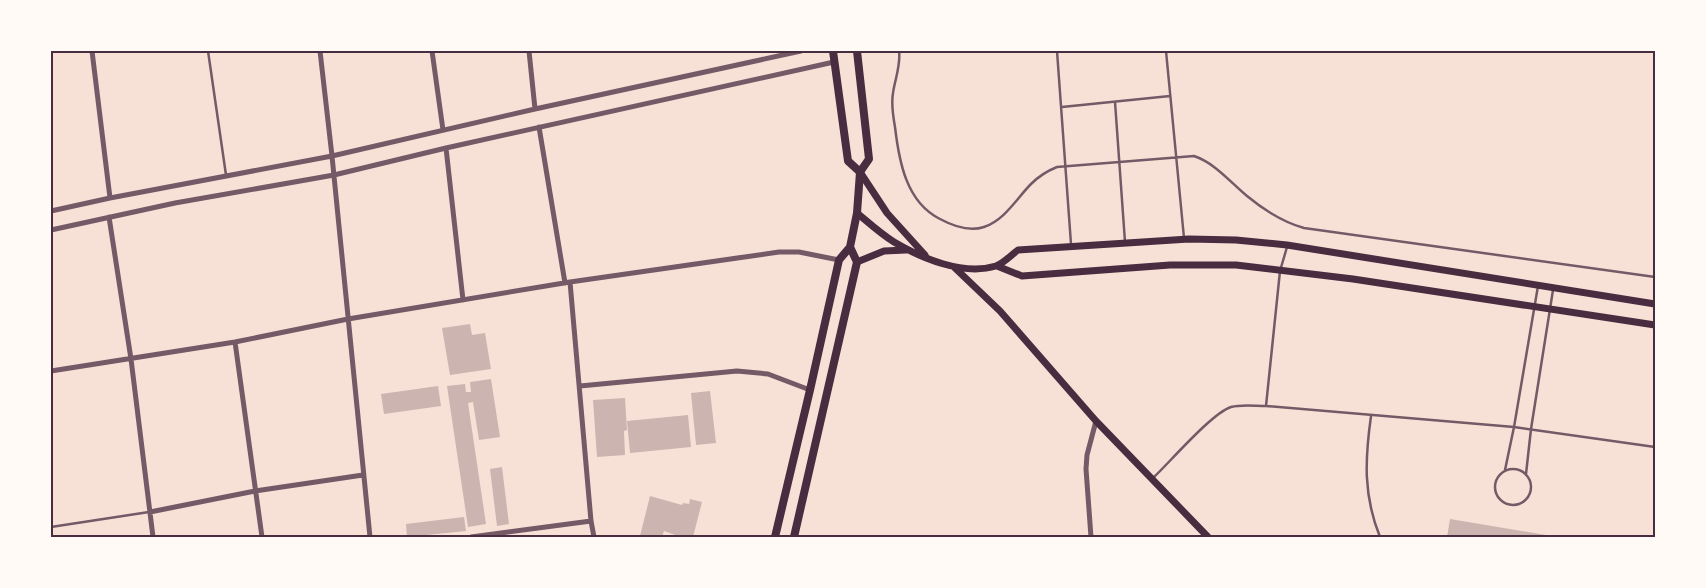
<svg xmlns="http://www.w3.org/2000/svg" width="1706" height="588" viewBox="0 0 1706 588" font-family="Signika,sans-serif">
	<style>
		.building { fill: #ccb4b1 }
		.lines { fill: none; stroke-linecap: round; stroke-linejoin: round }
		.service { stroke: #755966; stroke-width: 2.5 }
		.minor { stroke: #755966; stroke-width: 5 }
		.secondary { stroke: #4a2c40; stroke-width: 7 }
		.primary { stroke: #4a2c40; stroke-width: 8 }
		.neatline { fill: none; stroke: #4a2c40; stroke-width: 2 }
	</style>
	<rect width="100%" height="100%" fill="#f7e1d7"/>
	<!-- building -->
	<path class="building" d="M470 324 472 335 485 333 491 369 450 375 442 328Z
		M491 379 500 437 479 440 473 402 468 403 486 524 468 527 447 386 465 384 466 392H471L470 382Z
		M438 386 441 406 384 414 381 394Z
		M710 391 716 443 696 445 691 393Z
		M625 398 627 430 624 431 625 455 597 457 593 400Z
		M688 415 691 447 630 453 627 421Z
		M502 467 509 524 497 526 490 469Z
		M650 496 682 505 683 503 689 504 690 499 702 502 693 537H681L664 531 662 537 640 536Z
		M464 517 466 531 407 537 406 524Z
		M1450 519 1552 536V537H1447Z"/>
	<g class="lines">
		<!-- service -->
		<path class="service" d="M208 51 226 175
			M899 51C901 65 895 79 893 93 891 104 893 116 895 127 899 161 906 202 940 219 953 226 969 232 984 227 1005 220 1017 198 1031 184 1039 176 1047 171 1057 167L1194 156C1215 163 1230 182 1247 196 1264 210 1282 222 1304 228L1655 277
			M1057 51 1071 244
			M1166 51 1184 238
			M1115 102 1125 242
			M1062 107 1170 96
			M1266 406 1280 271 1287 247
			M1371 416C1365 459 1363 495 1380 537
			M1495 487a18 18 0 1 1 36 0a18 18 0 1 1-36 0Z
			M1505 470 1514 427 1538 286
			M1526 474 1531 429 1553 290
			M1153 478C1170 462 1212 413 1231 407 1242 404 1255 406 1266 406L1514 427 1655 447
			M51 527 149 512"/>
		<!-- minor -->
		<path class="minor" d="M92 51 110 198
			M320 51 332 156 370 537
			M432 51 443 130
			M529 51 535 109
			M539 127 565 283
			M446 148 463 300
			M51 211 110 198 332 156 535 109 801 51
			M109 217 131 359 153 537
			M51 230 175 203 334 175 446 148 834 62
			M570 282 591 521 594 537
			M235 342 262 537
			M51 371 235 342 348 319 570 282 779 252H799L839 260
			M580 386 737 371 768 374 810 390
			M150 512 255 491 363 475
			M471 537 591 521
			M1091 537 1086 469 1087 455 1096 421"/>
		<!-- secondary -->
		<path class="secondary" d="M860 172 887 213 925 255
			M857 213C869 223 881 234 894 242 921 258 963 276 996 266 1004 263 1011 255 1018 250L1189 239 1236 240 1287 245 1655 304
			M857 262 884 251 906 250
			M997 266 1022 276 1170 265H1236L1353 279 1655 325
			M955 268 1000 311 1096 421 1208 537"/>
		<!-- primary -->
		<path class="primary" d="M833 51 848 161 860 172
			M775 537 810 390 839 260 850 247 857 213 860 172 869 159 857 51
			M794 537 857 262 850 247"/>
	</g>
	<!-- border -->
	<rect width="1706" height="588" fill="none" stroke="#fffaf5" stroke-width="105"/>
	<rect x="52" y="52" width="1602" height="484" class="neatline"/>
</svg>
